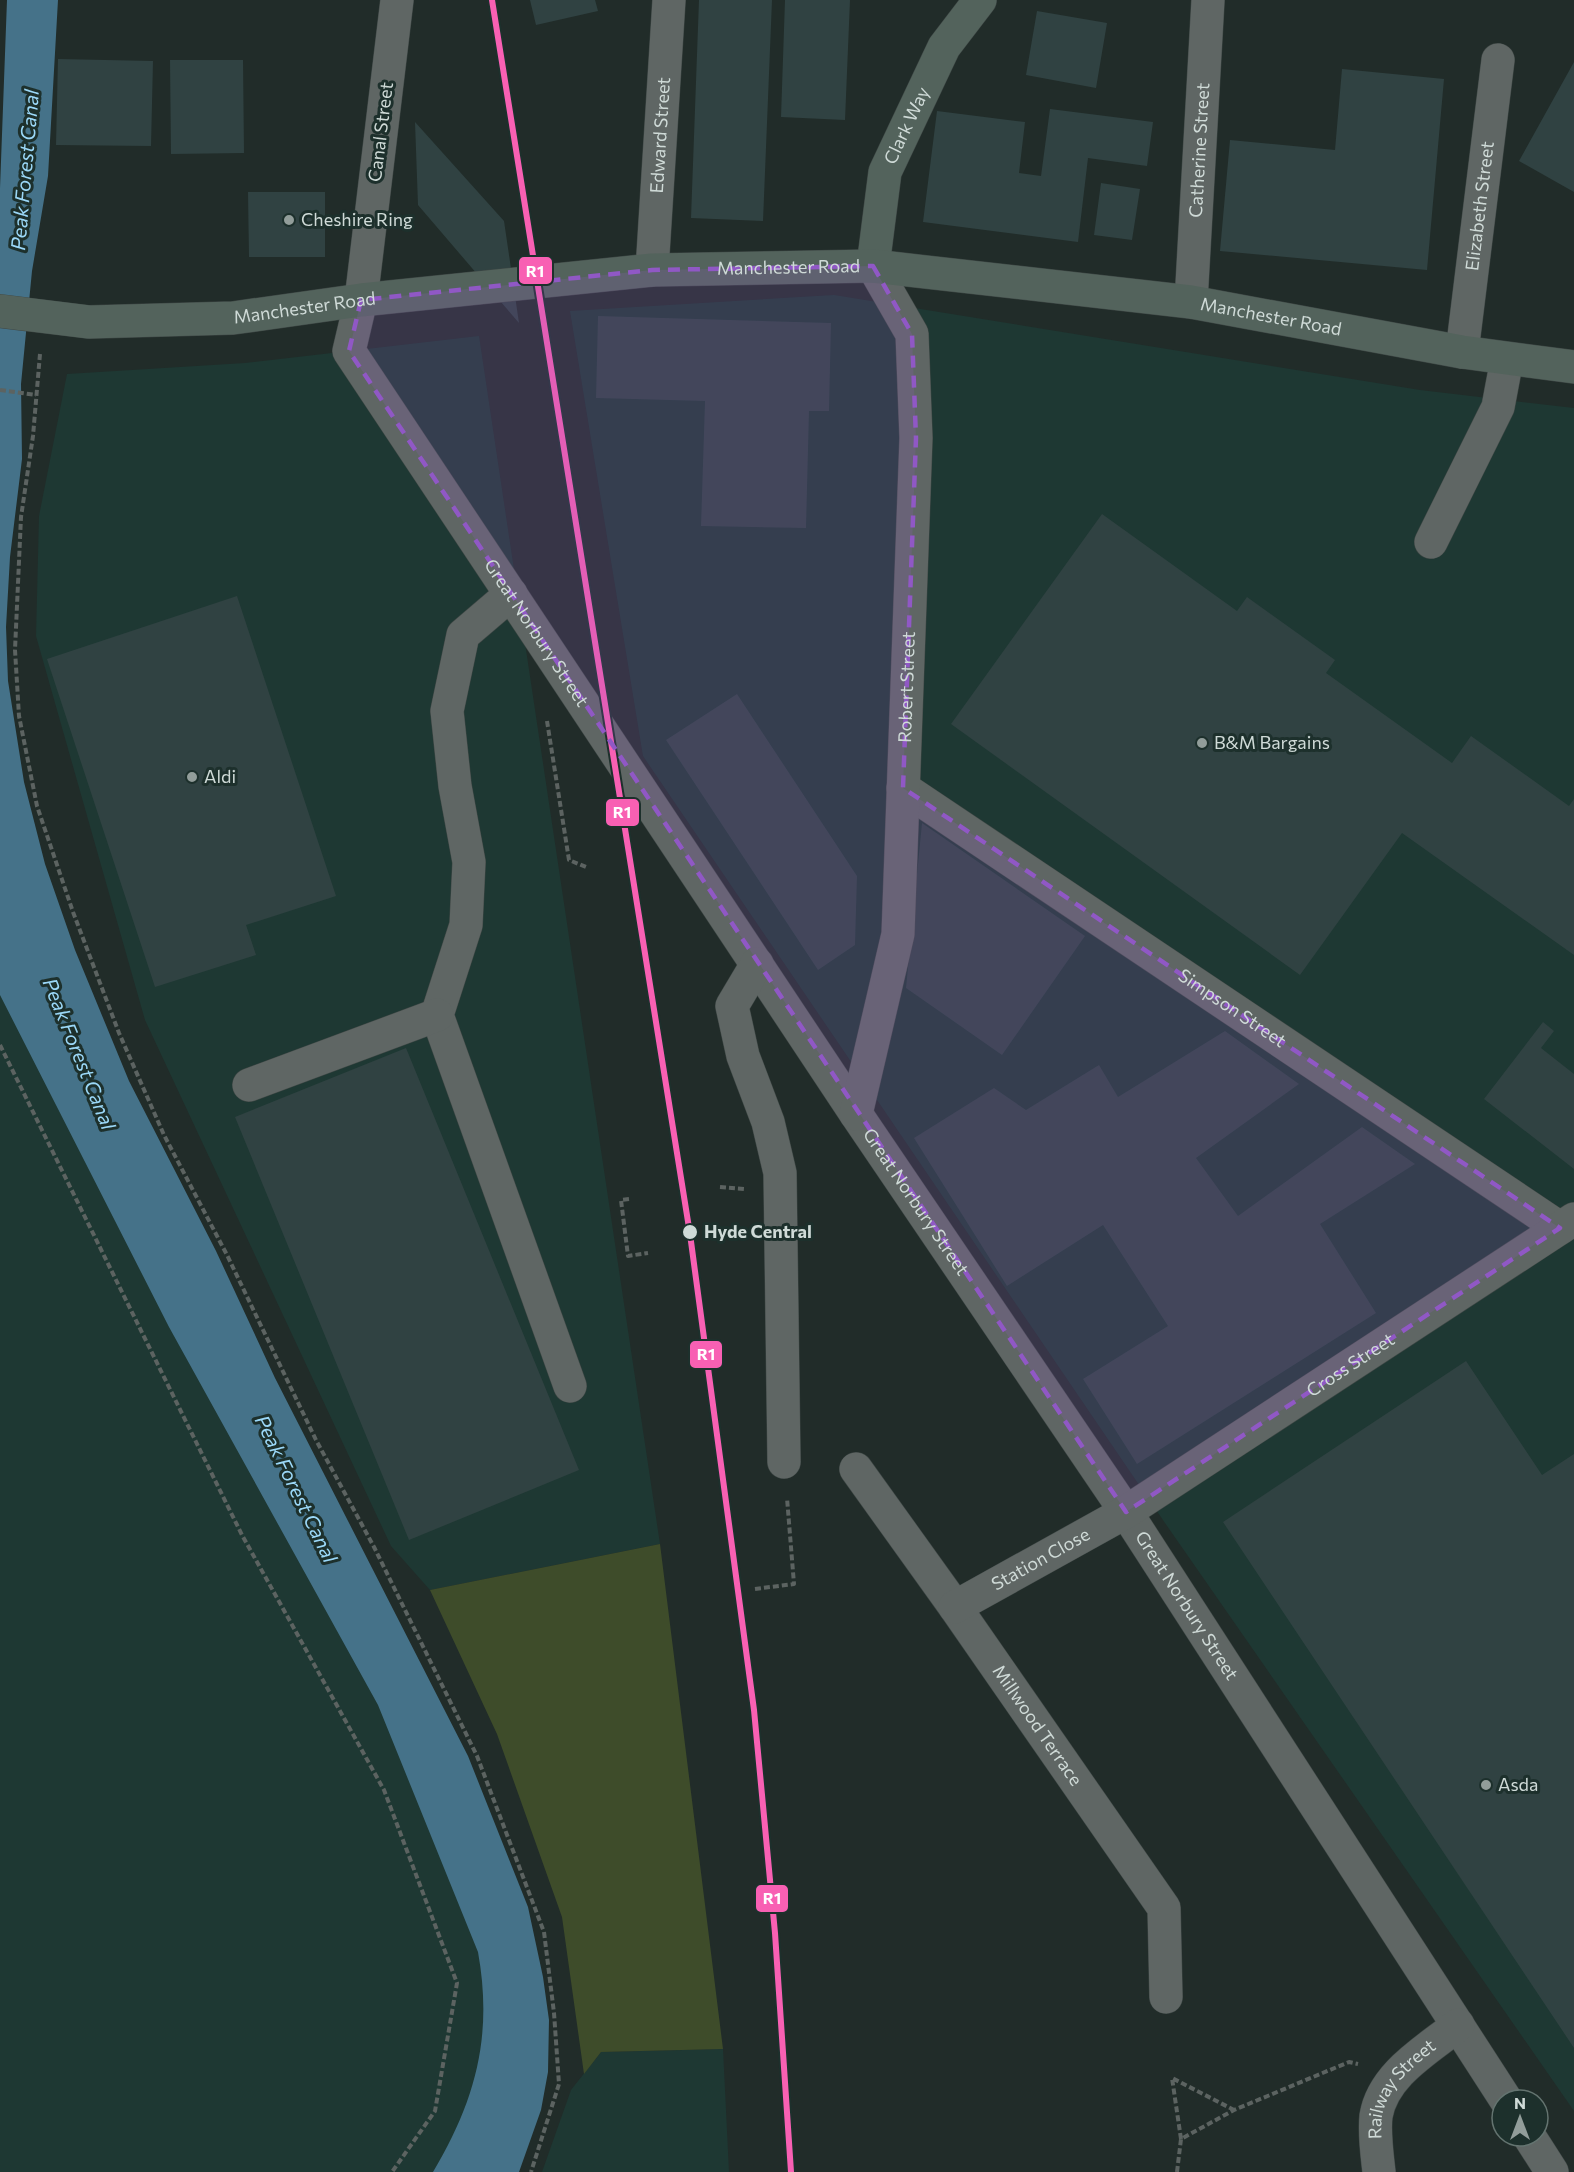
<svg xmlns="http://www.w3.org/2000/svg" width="1574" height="2172" viewBox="0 0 1574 2172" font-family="Commissioner,sans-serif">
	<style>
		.built { fill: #1e3833 }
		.green { fill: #3e4c2a }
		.water { fill: #457289 }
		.building { fill: #304242 }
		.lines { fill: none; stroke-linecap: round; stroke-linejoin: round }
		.minor-casing { stroke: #3e4745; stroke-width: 34 }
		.major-casing { stroke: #3e4745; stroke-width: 34 }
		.path { stroke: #5c6361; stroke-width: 4; stroke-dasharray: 6 3; stroke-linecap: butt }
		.minor { stroke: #5f6664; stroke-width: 33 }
		.major { stroke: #53635c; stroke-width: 33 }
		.rail-1-casing { stroke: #1d302c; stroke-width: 10 }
		.rail-1 { stroke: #f860b3; stroke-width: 6 }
		.marked { fill: #9058c5; fill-opacity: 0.2; stroke: #9058c5; stroke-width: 4.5; stroke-dasharray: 12 8; stroke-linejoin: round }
		.poi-dot { fill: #929d9a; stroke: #1d302c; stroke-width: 2 }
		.stop-dot { fill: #cfdad7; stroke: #1d302c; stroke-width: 2 }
		.labels { text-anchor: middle; stroke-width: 6; stroke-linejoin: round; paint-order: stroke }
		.street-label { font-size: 18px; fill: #cfdad7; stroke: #1d302c }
		.poi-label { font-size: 18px; fill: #cfdad7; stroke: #1d302c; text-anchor: start }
		.stop-label { font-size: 18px; font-weight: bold; fill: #cfdad7; stroke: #1d302c; text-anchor: start }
		.water-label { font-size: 20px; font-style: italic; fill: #9bd8f8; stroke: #1d302c }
		.line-badge { stroke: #1d302c; stroke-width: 2 }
		.badge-label { font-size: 16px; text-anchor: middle; font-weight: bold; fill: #fff }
	</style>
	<rect width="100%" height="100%" fill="#212c29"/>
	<!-- built -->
	<path class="built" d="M834 295 1420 390 1574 408V2111L1165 1523 643 756 570 311Z
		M479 336 660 1544 430 1590 391 1546 145 1020 36 636 39 516 67 374 245 363Z
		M0 812 494 1898 476 2172H0Z
		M723 2049 729 2172H542L571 2090 601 2052Z"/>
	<!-- green -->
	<path class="green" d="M660 1544 723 2049 601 2052 584 2074 562 1917 497 1734 430 1590Z"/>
	<!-- water -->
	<path class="water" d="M7 0H58L48 176 32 271 21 384 22 459 10 557 6 627 8 681 24 782 45 864 75 950 129 1081 216 1251 275 1378 468 1756 528 1907 543 1977 549 2020 548 2072 541 2110 519 2172H433C476 2100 493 2035 478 1952L378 1705 169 1327 0 995V188Z"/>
	<!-- building -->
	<path class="building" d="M530 0H595L598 11 536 25Z
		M699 0H772L763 221 691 218Z
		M785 0H850L845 120 781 117Z
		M1037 11 1107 23 1096 88 1026 75Z
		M58 59 153 61 151 146 56 145Z
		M170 60H243L244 153 171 154Z
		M1574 62V192L1519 161Z
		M1342 69 1444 79 1427 270 1220 251 1230 140 1335 150Z
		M1050 109 1153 122 1147 166 1088 158 1078 242 923 222 937 111 1025 122 1019 173 1041 176Z
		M415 122 504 221 519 323 418 205Z
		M1101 183 1140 189 1132 240 1094 235Z
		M248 192H325V257H249Z
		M598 316 831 323 829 411H809L806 528 701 526 705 401 596 398Z
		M1102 514 1237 611 1247 597 1335 660 1326 673 1452 763 1471 736 1569 806 1574 799V955L1402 833 1300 975 951 724Z
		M237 596 336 896 246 925 256 955 155 987 47 659Z
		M737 694 857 876 855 945 818 970 666 740Z
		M922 823 1085 936 1002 1055 906 988Z
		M1543 1022 1554 1031 1541 1048 1574 1074V1169L1484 1099Z
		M1225 1031 1299 1084 1196 1158 1238 1216 1362 1127 1415 1164 1320 1224 1376 1313 1137 1464 1083 1379 1168 1326 1103 1225 1007 1286 914 1138 994 1088 1026 1110 1099 1065 1118 1097Z
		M406 1048 579 1470 409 1540 235 1117Z
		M1466 1361 1542 1475 1574 1454V2048L1223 1522Z"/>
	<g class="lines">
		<defs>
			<g id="minor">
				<path id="s1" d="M397 0 361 300 349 351 856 1114 1126 1512 1506 2100"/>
				<path id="s2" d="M652 270 669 0"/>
				<path id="s3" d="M1191 302 1208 0"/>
				<path id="s4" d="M1462 352 1498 60"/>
				<path d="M1431 542 1498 407 1507 359"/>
				<path d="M511 594 463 635 447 711 455 786 469 862 466 925 437 1015 570 1386"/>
				<path id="s5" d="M903 788 1560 1228"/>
				<path d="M757 964 732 1006 743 1056 768 1122 780 1173 784 1462"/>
				<path d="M249 1085 437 1015"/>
				<path id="s6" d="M856 1114 898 934 916 438 912 334 873 266"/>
				<path id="s7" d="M856 1469 955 1607 1164 1908 1166 1997"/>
				<path id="s8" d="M955 1607 1126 1512 1574 1219"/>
				<path d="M1529 2136 1552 2172"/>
				<path id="s9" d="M1379 2172C1377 2154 1374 2134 1376 2116 1383 2074 1427 2050 1458 2025"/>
			</g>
			<g id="major">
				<path id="s10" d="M873 266 885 172 944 47 980 0"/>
				<path id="s11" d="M0 311 89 322 233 318 361 300 652 270 873 266 1191 302 1462 352 1574 367"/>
			</g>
		</defs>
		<!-- minor casing -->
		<use href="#minor" class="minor-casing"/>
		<!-- major casing -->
		<use href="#major" class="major-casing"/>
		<!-- path -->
		<path class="path" d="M40 354 33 436 21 517 15 650 19 716 37 806 73 912 119 1033 164 1135 227 1255 316 1440 374 1547 477 1756 544 1932 554 2013 559 2084 531 2172
			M0 390 36 395
			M547 721 569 860 586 867
			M0 1045 242 1535 384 1790 457 1983 435 2111 392 2172
			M720 1187 744 1189
			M629 1199 621 1200 628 1256 648 1253
			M755 1589 794 1584 787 1498
			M1181 2139 1172 2078 1234 2110
			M1177 2172 1181 2139 1234 2110 1349 2062 1358 2064"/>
		<!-- minor -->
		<use href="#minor" class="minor"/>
		<!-- major -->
		<use href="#major" class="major"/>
		<defs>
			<path id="rail-1" d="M492 0 690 1234 754 1710 775 1933 791 2172"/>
		</defs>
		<!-- rail-1 casing -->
		<use href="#rail-1" class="rail-1-casing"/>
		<!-- rail-1 -->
		<use href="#rail-1" class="rail-1"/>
	</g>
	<!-- marked area -->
	<path class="marked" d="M873 266 912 334 916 438 903 788 1560 1228 1126 1512 349 351 361 300 652 270Z"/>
	<!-- markers -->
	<g class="poi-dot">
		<circle cx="289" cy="220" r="6"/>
		<circle cx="1202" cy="743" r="6"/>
		<circle cx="192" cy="777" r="6"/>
		<circle cx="1486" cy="1785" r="6"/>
	</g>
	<circle class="stop-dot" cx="690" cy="1232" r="8"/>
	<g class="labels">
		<!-- street labels -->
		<g class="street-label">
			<text dy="6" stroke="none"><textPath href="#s10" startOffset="146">Clark Way</textPath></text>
			<text transform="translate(381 132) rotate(-83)" y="6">Canal Street</text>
			<text dy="6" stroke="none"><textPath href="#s2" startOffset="135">Edward Street</textPath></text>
			<text dy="6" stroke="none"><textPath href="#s3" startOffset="152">Catherine Street</textPath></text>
			<text dy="6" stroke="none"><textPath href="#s4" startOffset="147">Elizabeth Street</textPath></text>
			<text dy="6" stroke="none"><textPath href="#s11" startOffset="792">Manchester Road</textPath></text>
			<text dy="6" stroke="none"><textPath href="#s11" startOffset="306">Manchester Road</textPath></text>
			<text dy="6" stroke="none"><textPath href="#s11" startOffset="1278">Manchester Road</textPath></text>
			<text dy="6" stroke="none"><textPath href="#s1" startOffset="693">Great Norbury Street</textPath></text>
			<text dy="6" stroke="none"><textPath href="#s6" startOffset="432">Robert Street</textPath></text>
			<text dy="6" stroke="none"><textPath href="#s5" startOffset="396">Simpson Street</textPath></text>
			<text dy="6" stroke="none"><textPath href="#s1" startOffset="1377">Great Norbury Street</textPath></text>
			<text dy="6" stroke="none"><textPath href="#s8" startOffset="464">Cross Street</textPath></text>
			<text dy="6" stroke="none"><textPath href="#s8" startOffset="98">Station Close</textPath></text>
			<text dy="6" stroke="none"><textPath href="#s1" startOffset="1863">Great Norbury Street</textPath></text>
			<text dy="6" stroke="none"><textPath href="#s7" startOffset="314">Millwood Terrace</textPath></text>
			<text dy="6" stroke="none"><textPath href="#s9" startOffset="92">Railway Street</textPath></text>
		</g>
		<!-- poi labels -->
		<g class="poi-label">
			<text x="301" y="226">Cheshire Ring</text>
			<text x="1214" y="749">B&amp;M Bargains</text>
			<text x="204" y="783">Aldi</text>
			<text x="1498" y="1791">Asda</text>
		</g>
		<!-- stop labels -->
		<g class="stop-label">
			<text x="704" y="1238">Hyde Central</text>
		</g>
		<!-- water labels -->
		<g class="water-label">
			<text transform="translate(25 170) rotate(-85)" y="7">Peak Forest Canal</text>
			<text transform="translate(79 1054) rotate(68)" y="7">Peak Forest Canal</text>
			<text transform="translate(296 1489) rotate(64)" y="7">Peak Forest Canal</text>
		</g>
	</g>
	<g class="line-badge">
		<rect x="518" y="256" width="35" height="29" rx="6" fill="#f860b3"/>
		<rect x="605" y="798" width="35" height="29" rx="6" fill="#f860b3"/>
		<rect x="689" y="1340" width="34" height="29" rx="6" fill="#f860b3"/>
		<rect x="755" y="1884" width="34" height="29" rx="6" fill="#f860b3"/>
	</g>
	<g class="badge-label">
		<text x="535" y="277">R1</text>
		<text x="622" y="818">R1</text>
		<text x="706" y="1360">R1</text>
		<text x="772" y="1904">R1</text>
	</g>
	<!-- north arrow -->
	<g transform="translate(1520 2118)"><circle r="28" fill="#1d302c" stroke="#647470" stroke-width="1.5"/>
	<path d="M0-4.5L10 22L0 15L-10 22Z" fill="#929d9a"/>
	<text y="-9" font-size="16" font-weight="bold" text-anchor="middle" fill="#cfdad7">N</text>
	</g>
</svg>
